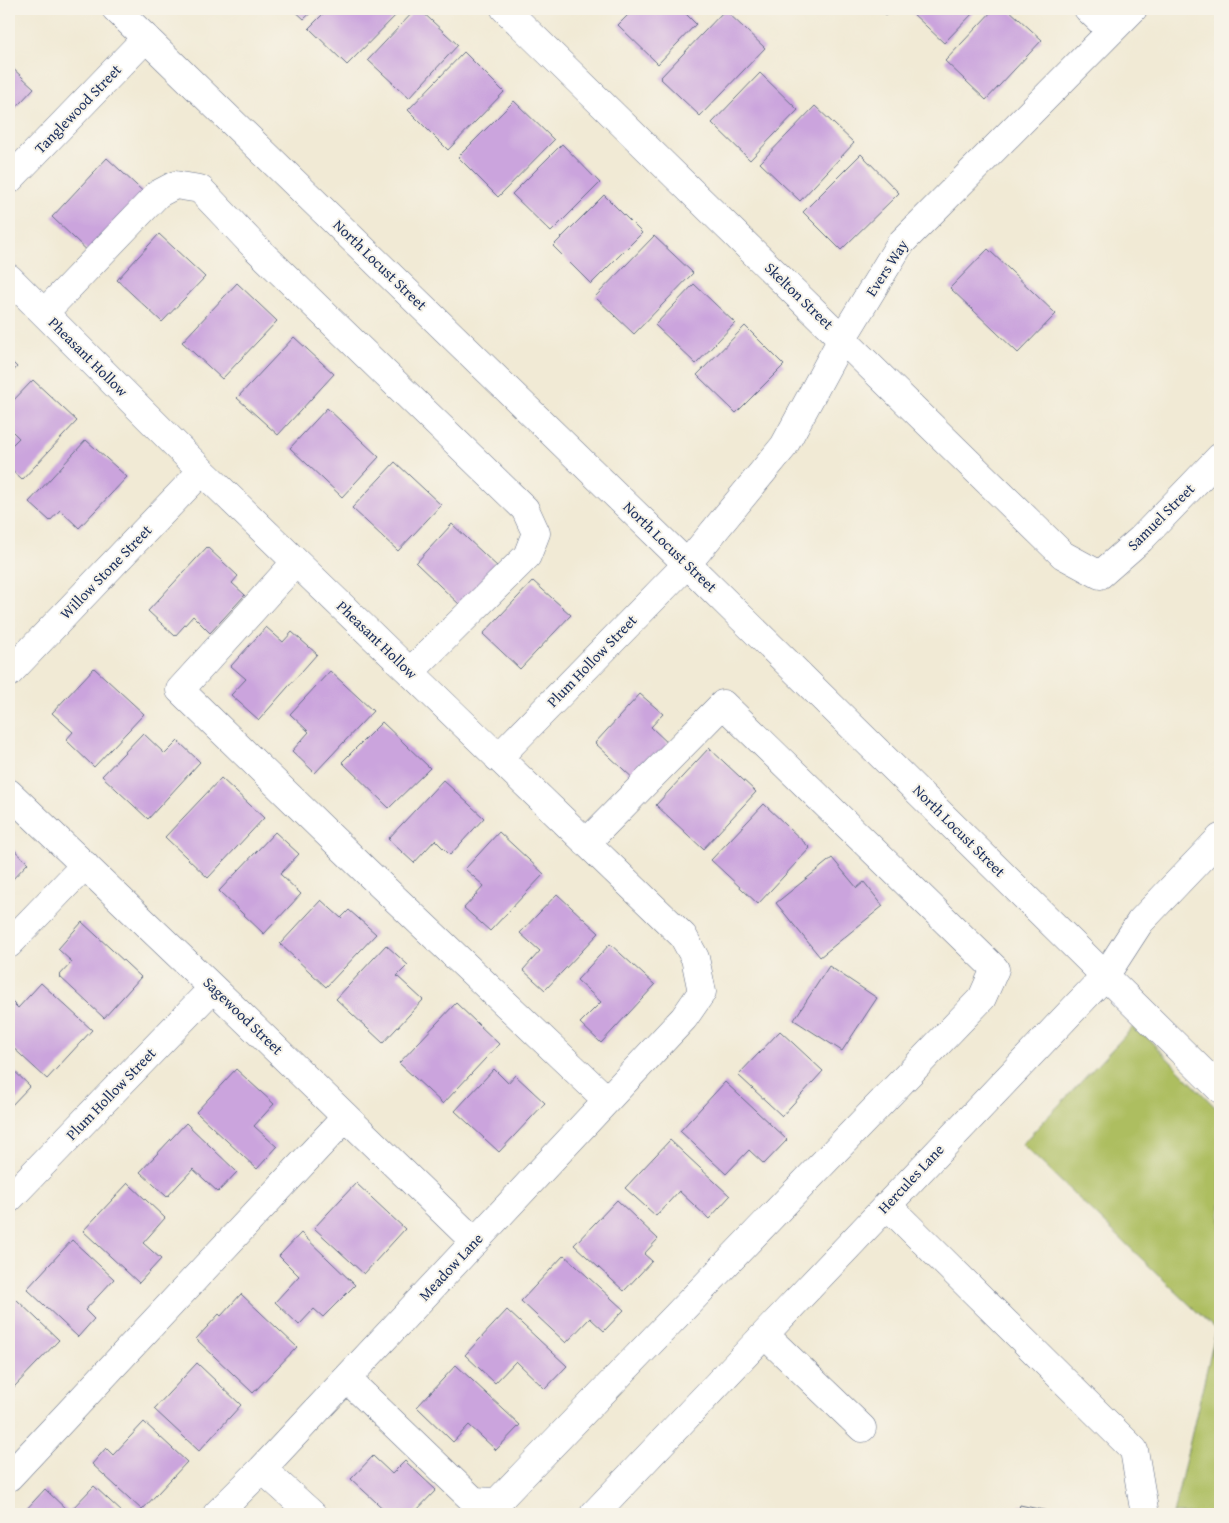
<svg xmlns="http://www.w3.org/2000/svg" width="1229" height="1523" viewBox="0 0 1229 1523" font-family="'Gentium Book Plus',serif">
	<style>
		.green { fill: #adbe61; stroke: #647660 }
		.building { fill: #cba4dd }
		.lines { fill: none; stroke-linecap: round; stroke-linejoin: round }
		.minor-casing { stroke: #667088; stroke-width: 29 }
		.major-casing { stroke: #667088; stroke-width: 29 }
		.minor { stroke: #fff; stroke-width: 28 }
		.major { stroke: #fff; stroke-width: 28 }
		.labels { text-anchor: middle; stroke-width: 4; stroke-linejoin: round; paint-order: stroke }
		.street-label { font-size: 15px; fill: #1b2f5e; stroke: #f7f3e8 }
	</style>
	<rect width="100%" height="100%" fill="#f7f3e8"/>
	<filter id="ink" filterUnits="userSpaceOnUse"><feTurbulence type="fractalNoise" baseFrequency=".02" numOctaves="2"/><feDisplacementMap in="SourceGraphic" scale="10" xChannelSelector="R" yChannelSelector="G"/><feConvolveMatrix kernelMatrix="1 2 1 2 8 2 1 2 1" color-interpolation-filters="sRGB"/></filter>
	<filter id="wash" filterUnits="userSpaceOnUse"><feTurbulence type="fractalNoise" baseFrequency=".0096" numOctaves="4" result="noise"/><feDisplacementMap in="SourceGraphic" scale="20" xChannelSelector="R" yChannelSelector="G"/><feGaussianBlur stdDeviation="1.12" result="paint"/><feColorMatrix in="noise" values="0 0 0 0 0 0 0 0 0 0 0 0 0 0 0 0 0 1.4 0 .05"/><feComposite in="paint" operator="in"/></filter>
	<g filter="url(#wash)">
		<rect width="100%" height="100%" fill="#f1ead5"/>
		<!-- green -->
		<path class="green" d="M1135 1025 1220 1112V1514H1173L1216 1330 1022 1144Z"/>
		<g id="blocks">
			<!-- building -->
			<path class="building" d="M293 9H315L304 19Z
				M328 9H402L347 65 309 28Z
				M416 9H419L458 45 409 98 368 60Z
				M634 9H681L696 24 658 64 618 25Z
				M880 9H893L886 15Z
				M912 9H977L944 43 910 11Z
				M994 9H1008L1042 40 986 100 945 61Z
				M725 10 765 48 700 116 660 78Z
				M464 52 504 92 448 150 408 110Z
				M9 65 34 88 9 115Z
				M760 73 798 110 750 160 712 123Z
				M514 101 554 140 498 197 458 157Z
				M815 106 854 143 800 201 760 163Z
				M562 144 600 183 551 232 512 194Z
				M861 154 899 193 841 250 803 212Z
				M107 158 150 198 95 258 52 217Z
				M604 195 642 233 591 284 553 246Z
				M159 234 205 277 162 322 117 280Z
				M654 236 693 273 634 334 595 297Z
				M988 249 1056 314 1018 353 950 288Z
				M237 283 277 321 222 379 182 342Z
				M694 284 735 323 696 364 655 325Z
				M745 326 784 365 736 413 697 375Z
				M294 337 334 374 278 435 237 398Z
				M9 359 17 367 9 376Z
				M33 380 77 421 22 480 9 468V448L19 438 9 428V405Z
				M327 408 379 457 342 497 290 448Z
				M86 440 127 477 79 528 60 510 50 521 29 502Z
				M395 462 441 505 398 551 352 508Z
				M452 524 499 568 462 607 416 563Z
				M207 547 238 576 232 583 245 595 210 633 193 616 175 636 148 611Z
				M533 581 571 615 520 669 483 634Z
				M266 627 283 642 292 632 317 654 259 720 231 695 246 679 231 666Z
				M94 668 144 714 94 767 66 740 73 732 52 713Z
				M330 671 373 711 315 773 292 751 309 732 290 714Z
				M640 694 663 714 651 727 671 746 637 782 595 743Z
				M382 722 430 768 389 808 342 762Z
				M143 733 165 754 178 741 200 762 148 819 102 776Z
				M709 748 756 792 703 849 656 805Z
				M221 778 264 818 208 878 165 837Z
				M443 780 484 818 450 855 435 840 414 863 388 839Z
				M764 804 810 848 758 904 711 860Z
				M275 832 299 854 280 874 301 894 264 934 219 891Z
				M499 832 544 874 490 931 464 908 484 886 465 869Z
				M9 845 28 863 9 883Z
				M832 858 857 888 864 882 883 906 820 957 776 903Z
				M557 894 599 933 545 990 523 970 540 951 520 933Z
				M321 900 341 918 349 910 376 934 326 987 280 944Z
				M82 922 141 977 104 1018 59 976 72 962 58 949Z
				M610 944 655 985 601 1043 580 1023 601 1002 577 980Z
				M386 945 408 965 397 976 423 1000 383 1043 336 999Z
				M829 966 877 998 842 1051 794 1020Z
				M41 983 92 1030 47 1079 9 1044V999L18 1008Z
				M456 1003 499 1044 443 1104 399 1063Z
				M780 1031 823 1071 782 1116 738 1075Z
				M9 1066 30 1086 9 1108Z
				M236 1069 274 1104 254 1126 277 1147 257 1169 196 1112Z
				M494 1069 508 1083 515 1075 545 1103 499 1152 455 1111Z
				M725 1082 787 1140 764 1164 749 1150 726 1174 680 1131Z
				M186 1123 237 1172 218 1192 193 1169 167 1197 140 1172Z
				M670 1140 730 1196 709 1219 679 1191 656 1216 625 1188Z
				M128 1183 165 1218 143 1243 161 1259 139 1283 83 1231Z
				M356 1183 405 1229 364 1274 314 1228Z
				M617 1200 658 1239 644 1254 652 1261 624 1291 574 1245Z
				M301 1233 355 1285 323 1317 314 1309 299 1325 275 1302 299 1276 279 1256Z
				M72 1240 114 1279 85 1310 94 1319 78 1337 27 1289Z
				M564 1255 624 1310 604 1331 590 1318 566 1343 521 1301Z
				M241 1294 297 1347 253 1393 196 1339 219 1314 221 1316Z
				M17 1300 59 1340 14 1387 9 1382V1308Z
				M507 1310 567 1366 545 1389 516 1361 495 1383 465 1355Z
				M197 1363 241 1405 199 1451 154 1409Z
				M456 1365 520 1425 496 1450 469 1425 453 1442 417 1407Z
				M144 1422 187 1462 142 1510 92 1464 106 1448 113 1455Z
				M373 1456 392 1474 405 1461 436 1490 413 1514H389L351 1479Z
				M94 1486 124 1514 23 1513 45 1489 69 1512Z
				M1020 1505 1057 1513V1514H1017Z"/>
		</g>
	</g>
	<g filter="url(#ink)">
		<use href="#blocks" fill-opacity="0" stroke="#667088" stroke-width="1"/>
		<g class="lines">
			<defs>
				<path id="minor" d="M505 9 1063 555 1100 575 1141 539 1220 457
					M1088 9 1111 31
					M9 180 146 38
					M9 278 202 471 683 936 695 958 702 992 684 1018 262 1469 217 1514
					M44 313 158 194 175 185 200 189 256 248 525 509 536 533 527 556 410 672
					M296 562 180 690 367 872 607 1100
					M9 673 202 471
					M498 758 687 564 784 446 842 339 900 244 1133 9
					M9 793 213 988 475 1242
					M9 944 85 865
					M9 1199 213 988
					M887 1205 1134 1450 1144 1509V1514
					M765 1335 862 1428
					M347 1379 474 1501 497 1502 982 998 995 969 723 704 586 843
					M262 1469 312 1514
					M9 1477 346 1117
					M594 1514 1105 976 1140 922 1220 838"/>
				<path id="major" d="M116 9 687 564 1220 1089"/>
			</defs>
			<!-- minor casing -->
			<use href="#minor" class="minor-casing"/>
			<!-- major casing -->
			<use href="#major" class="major-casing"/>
			<!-- minor -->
			<use href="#minor" class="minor"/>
			<!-- major -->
			<use href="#major" class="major"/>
		</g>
	</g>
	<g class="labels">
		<!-- street labels -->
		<g class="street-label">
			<text transform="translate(78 109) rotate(-46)" y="5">Tanglewood Street</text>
			<text transform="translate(380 265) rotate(44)" y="5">North Locust Street</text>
			<text transform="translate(887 268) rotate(-57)" y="5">Evers Way</text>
			<text transform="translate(799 296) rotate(44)" y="5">Skelton Street</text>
			<text transform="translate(88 357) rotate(45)" y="5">Pheasant Hollow</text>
			<text transform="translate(1161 517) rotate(-45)" y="5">Samuel Street</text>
			<text transform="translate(670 547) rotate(44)" y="5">North Locust Street</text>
			<text transform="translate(106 572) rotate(-46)" y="5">Willow Stone Street</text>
			<text transform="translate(377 640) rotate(44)" y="5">Pheasant Hollow</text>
			<text transform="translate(592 661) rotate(-46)" y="5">Plum Hollow Street</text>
			<text transform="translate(959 831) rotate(45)" y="5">North Locust Street</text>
			<text transform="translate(243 1016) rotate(44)" y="5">Sagewood Street</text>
			<text transform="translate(111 1094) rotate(-46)" y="5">Plum Hollow Street</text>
			<text transform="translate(911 1179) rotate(-47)" y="5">Hercules Lane</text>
			<text transform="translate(451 1267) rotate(-47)" y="5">Meadow Lane</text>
		</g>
	</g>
	<!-- margin -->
	<rect width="1229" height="1523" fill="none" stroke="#f7f3e8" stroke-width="30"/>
</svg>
